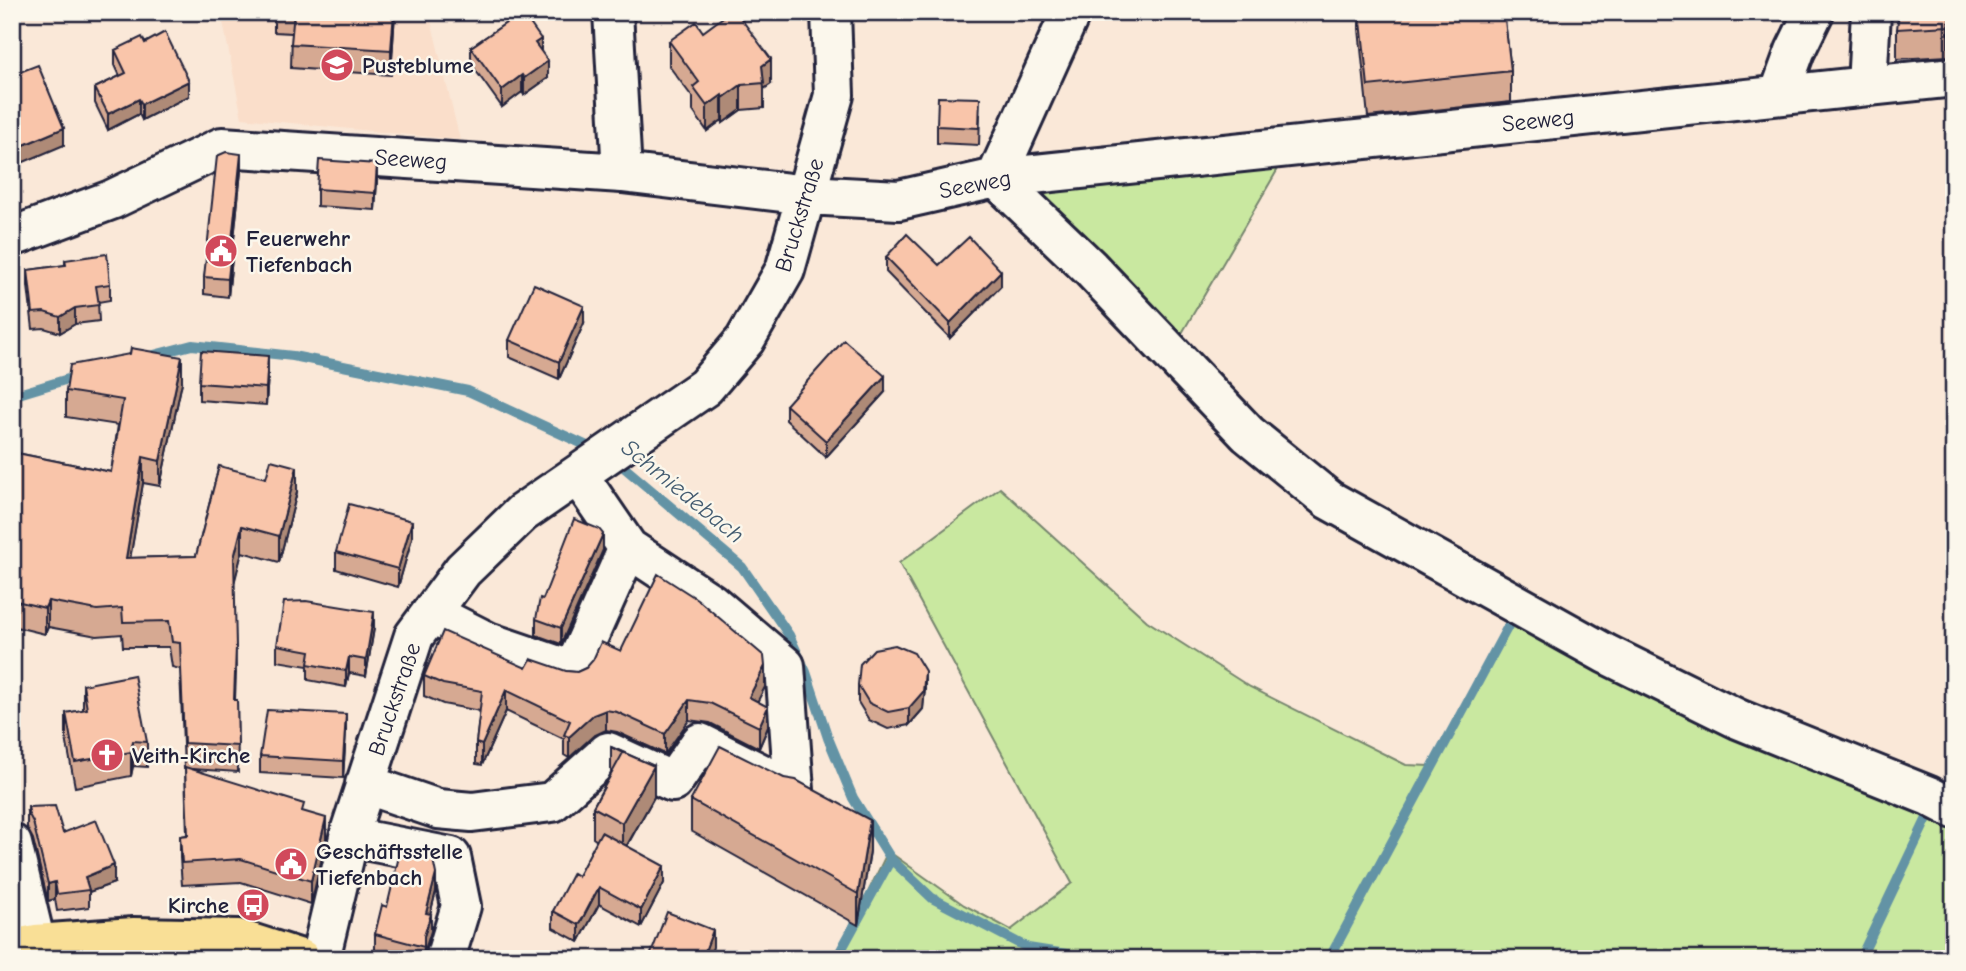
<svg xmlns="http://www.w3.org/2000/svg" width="1966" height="971" viewBox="0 0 1966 971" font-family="'Comic Neue',sans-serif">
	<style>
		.built { fill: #fadeca }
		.green { fill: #c9e8a0; stroke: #76856e; stroke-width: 2 }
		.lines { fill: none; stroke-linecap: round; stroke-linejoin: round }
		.stream { stroke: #6393a5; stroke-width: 10 }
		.minor-casing { stroke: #22223b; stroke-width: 44 }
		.major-casing { stroke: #22223b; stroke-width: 44 }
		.minor { stroke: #fbf7ec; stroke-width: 38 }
		.major { stroke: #f9df96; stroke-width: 38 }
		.wall { fill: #d6a992; stroke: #22223b; stroke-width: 2 }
		.shaded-wall { fill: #ae8a77; stroke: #22223b; stroke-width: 2 }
		.building { fill: #f9c5aa; stroke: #22223b; stroke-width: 2 }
		.labels { text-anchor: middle; stroke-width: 5; stroke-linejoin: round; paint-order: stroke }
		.poi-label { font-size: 23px; font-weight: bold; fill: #22223b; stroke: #fbf7ec; text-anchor: start }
		.street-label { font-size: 23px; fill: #22223b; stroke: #fbf7ec }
		.water-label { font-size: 24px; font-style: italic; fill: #435b70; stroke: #fbf7ec }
	</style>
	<rect width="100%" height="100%" fill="#fae8d8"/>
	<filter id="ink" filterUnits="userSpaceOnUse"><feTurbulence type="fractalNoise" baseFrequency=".0143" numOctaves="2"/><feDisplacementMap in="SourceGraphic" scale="14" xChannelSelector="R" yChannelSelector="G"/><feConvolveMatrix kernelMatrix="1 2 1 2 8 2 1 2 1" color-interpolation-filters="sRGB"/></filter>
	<g filter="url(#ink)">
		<!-- built -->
		<path class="built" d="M221 12H429L460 140 242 118Z"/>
		<!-- green -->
		<path class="green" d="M1285 157 1178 340 1028 201 1051 192Z
			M1000 488 1147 621 1250 687 1406 765 1430 766 1514 611 1954 819V959L836 958 888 851 964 905 1011 930 1072 883 899 563Z"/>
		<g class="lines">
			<!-- stream -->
			<path class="stream" d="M150 356 192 345 293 356 468 391 596 450
				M12 396 78 376
				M613 458 742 567 789 635 806 672 828 738 853 798 891 859 932 898 1028 948 1098 959
				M840 959V952L891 859
				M1329 959 1513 617
				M1860 959 1929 814"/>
			<defs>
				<path id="minor" d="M613 12 622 173
					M1867 86 1871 12
					M1779 95 1795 51 1814 12
					M996 178 1090 268 1248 434 1329 500 1606 654 1738 719 1929 796 1954 809
					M996 178 1071 12
					M12 237 111 200 222 147 622 173 807 195 899 200 996 178 1954 77
					M431 613 488 642 573 671 628 548 578 475
					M365 784 438 809 472 812 552 802 608 752 673 782 700 743 794 790 785 666 710 602 628 548
					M349 837 451 857 461 906 445 959
					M12 844 36 944
					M320 959 351 829 414 636 463 570 522 513 705 387 745 340 785 270 834 95 831 12"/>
				<path id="major" d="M12 949 36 944 134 937 238 939 301 959"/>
			</defs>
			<!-- minor casing -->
			<use href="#minor" class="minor-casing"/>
			<!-- major casing -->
			<use href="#major" class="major-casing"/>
			<!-- minor -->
			<use href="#minor" class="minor"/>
			<!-- major -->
			<use href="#major" class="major"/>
		</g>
		<!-- wall -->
		<path class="wall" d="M274 12H395L391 75 291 68 292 33 274 32Z
			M502 12H523L541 51 548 78 524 95 522 92 502 107 471 64V47L509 21Z
			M1359 12H1504L1511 71V102L1368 117 1359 29Z
			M1954 12V47L1950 46 1948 56 1897 59V29Z
			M703 32 771 84 764 89V108L741 110 723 123 722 120 707 131 693 111V98L669 66V41Z
			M145 43 189 96 142 120 139 114 108 130 95 103V88L120 76 115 65V50Z
			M980 115 979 145 937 143V126Z
			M241 171 228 297 204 294V277Z
			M377 181 375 210 317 206V189Z
			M886 257 939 265 1001 286 950 338 886 272Z
			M65 260 110 284V300L98 302 99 321 75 324 60 333 44 328 33 329 28 286V270L65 265Z
			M584 323 559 379 509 357V340Z
			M268 373 266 405 199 400V383Z
			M182 382 160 486 143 483 130 558 196 556 219 466 297 492 279 562 242 552 234 582 236 673 235 700H237L238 772 192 769 304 812 326 841 311 904 241 882 182 885 180 858V836L187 835 185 769H184L180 669 172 667 169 647H123L122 634 97 636 48 627 45 634 12 626V452L111 472 118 425 66 417V391Z
			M885 392 826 457 786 420V405Z
			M412 538 398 587 336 569V552Z
			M603 550 561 644 536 635V619L543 599Z
			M374 628 366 676 349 673 346 687 308 680V666L277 661V645Z
			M621 651 765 687 757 701 768 727 759 748 710 723 689 720 665 754 617 732 606 730 593 736 569 758 564 755V739L506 711 482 765 476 764V743L480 711 443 704 424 696V676L526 668 577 672Z
			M83 685 147 742V767L133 766 131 776 75 787 66 738V713L83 710Z
			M858 685 925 688 923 709 909 725 888 729 869 720 858 702Z
			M346 731 343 778 260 773V756Z
			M611 747 654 766V797L627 846 664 883 641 927 599 904 579 942 553 928V911L578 876 597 841 593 838V807L611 773Z
			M784 778 870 851 858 925 691 831V800Z
			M28 807 63 833 114 883 89 892V907L57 911 55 899 48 901 33 839 27 828V811H28Z
			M436 891 430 914 431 931 424 953V959H404L375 951V934L387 907Z"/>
		<!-- shaded-wall -->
		<path class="shaded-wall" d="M394 12H395L391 75V50Z
			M509 12H523L509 22Z
			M1950 16V46L1948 56V26Z
			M541 39V56L535 43Z
			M771 59V84L764 89 762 66Z
			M548 61V78L524 95V78Z
			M522 75V92L502 107V90Z
			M189 81V96L142 120V104Z
			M741 85V110L723 123V98Z
			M722 95V120L707 131V106Z
			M139 99V114L108 130V114Z
			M64 128V145L12 167V150Z
			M241 154V171L228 297V279Z
			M377 164V181L375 210V193Z
			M1001 271V286L950 338V323Z
			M584 306V323L559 379V362Z
			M75 308V324L60 333V317Z
			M268 356V373L266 405V388Z
			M182 357V382L160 486V461Z
			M885 376V392L826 457V441Z
			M143 457V483L126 583V558Z
			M297 467V492L279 562V536Z
			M412 521V538L398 587V569Z
			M242 526V552L234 584V558Z
			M603 534V550L561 644V628Z
			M48 601V627L45 634V608Z
			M374 612V628L366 676V660Z
			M349 657V673L346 687V671Z
			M765 666V687L749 718V697Z
			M925 671V688L923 709 909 725V708Z
			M506 690V711L482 765V745Z
			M689 700V720L665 754V734Z
			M768 707V727L759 748V727Z
			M606 710V730L593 736 569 758V737L593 715Z
			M346 714V731L343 778V761Z
			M133 741V766L131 776V752Z
			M654 766V797L622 854V823Z
			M326 818V841L311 904V881Z
			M870 820V851L858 925V894Z
			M114 865V883L89 892 85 877Z
			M664 866V883L641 927V910Z
			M436 874V891L426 930V913Z
			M55 882V899L48 901V884Z
			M599 887V904L579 942V925Z
			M431 914V931L424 953V959V936Z
			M713 930V947L709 959H702Z"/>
		<!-- building -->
		<path class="building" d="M294 12H394L391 50 291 44Z
			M522 12 541 39 535 43 548 61 524 78 522 75 502 90 471 47Z
			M730 12H736L771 59 762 66 764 83 741 85 723 98 722 95 707 106 693 87 699 82 669 41 696 22 703 32Z
			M1360 12H1504L1511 71 1368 86Z
			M1899 12H1954V17L1950 16 1948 26 1897 29Z
			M165 32 189 81 142 104 139 99 108 114 95 88 126 73 115 50 142 37 145 43Z
			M38 65 64 128 12 150V75Z
			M938 97 980 98 979 128 937 126Z
			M226 152 241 154 228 279 204 277 217 156Z
			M319 160 377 164 375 193 317 189Z
			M907 234 939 265 969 237 1001 271 950 323 886 257Z
			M107 254 110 284 96 286 99 305 75 308 60 317 44 312 33 313 28 270 66 265 65 260Z
			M534 284 584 306 559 362 509 340Z
			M844 340 885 376 826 441 786 405Z
			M131 348 182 357 160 461 143 457 126 558 196 556 219 466 266 478 271 460 297 467 279 536 242 526 234 558 236 647 234 700H237L238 746 184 743 180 643 172 642 169 621 123 622 122 608 97 610 48 601 45 608 12 600V452L111 472 123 400 66 391 70 365 130 354Z
			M201 351 268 356 266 388 199 383Z
			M349 504 412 521 398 569 336 552Z
			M574 519 599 529 603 534 561 628 536 619 540 598 543 599Z
			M658 574 697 599 764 656 765 666 749 697 768 707 759 727 710 703 689 700 665 734 617 712 606 710 593 715 569 737 564 735 570 721 506 690 482 745 476 743 482 691 443 684 424 676 443 631 526 668 531 659 566 671 577 672 586 668 593 660 601 642 621 651Z
			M306 601 374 612 366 660 349 657 346 671 308 664 310 651 277 645 284 602Z
			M895 645 914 653 925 671 923 692 909 708 888 712 869 703 858 685 860 664 874 649Z
			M134 675 147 742 133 741 131 752 75 762 66 713 87 709 83 685Z
			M267 710 346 714 343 761 260 756Z
			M720 746 784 778 796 780 870 820 858 894 691 800Z
			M611 747 654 766 622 823 593 807 623 753Z
			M185 767 304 804 302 811 326 818 311 881 241 859 182 863 180 836 188 835Z
			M55 806 63 833 96 820 114 865 85 877 89 890 57 894 55 882 48 884 33 822 27 811H29L28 807Z
			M601 832 664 866 641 910 599 887 579 925 553 911 573 873 578 876Z
			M400 852 433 859 436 874 426 913 431 914 424 936V947L375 934 382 905 387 907Z
			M667 912 713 930 702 959H649Z"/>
	</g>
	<!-- icons -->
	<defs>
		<symbol id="school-disc" viewBox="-11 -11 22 22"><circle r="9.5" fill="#d1495b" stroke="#fbf7ec"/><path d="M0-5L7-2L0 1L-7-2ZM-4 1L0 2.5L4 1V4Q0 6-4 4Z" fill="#fff"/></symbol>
		<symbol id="civic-disc" viewBox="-11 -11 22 22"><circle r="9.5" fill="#d1495b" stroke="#fbf7ec"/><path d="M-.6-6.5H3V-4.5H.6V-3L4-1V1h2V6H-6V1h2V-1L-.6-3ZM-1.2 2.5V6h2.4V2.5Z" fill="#fff"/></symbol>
		<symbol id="church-disc" viewBox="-11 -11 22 22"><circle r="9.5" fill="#d1495b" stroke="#fbf7ec"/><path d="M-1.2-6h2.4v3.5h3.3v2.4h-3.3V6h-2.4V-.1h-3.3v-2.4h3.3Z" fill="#fff"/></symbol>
		<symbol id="bus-disc" viewBox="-11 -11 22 22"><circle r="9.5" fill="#d1495b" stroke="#fbf7ec"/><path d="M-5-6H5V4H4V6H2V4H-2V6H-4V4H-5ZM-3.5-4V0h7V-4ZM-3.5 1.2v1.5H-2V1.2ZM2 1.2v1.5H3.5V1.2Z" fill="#fff"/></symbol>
	</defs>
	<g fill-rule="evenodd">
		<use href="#school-disc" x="318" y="46" width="38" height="38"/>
		<use href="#civic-disc" x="202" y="232" width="38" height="38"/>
		<use href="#church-disc" x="88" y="736" width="38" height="38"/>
		<use href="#civic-disc" x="272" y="845" width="38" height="38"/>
		<use href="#bus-disc" x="234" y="886" width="38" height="38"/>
	</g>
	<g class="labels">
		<!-- poi labels -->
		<g class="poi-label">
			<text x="362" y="73">Pusteblume</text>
			<text x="246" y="246">Feuerwehr<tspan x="246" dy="26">Tiefenbach</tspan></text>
			<text x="132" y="763">Veith-Kirche</text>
			<text x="316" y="859">Geschäftsstelle<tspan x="316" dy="26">Tiefenbach</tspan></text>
			<text x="229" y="913" text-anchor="end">Kirche</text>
		</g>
		<!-- street labels -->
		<g class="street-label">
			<text transform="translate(1538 120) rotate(-6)" y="8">Seeweg</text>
			<text transform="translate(411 159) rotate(4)" y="8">Seeweg</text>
			<text transform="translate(975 184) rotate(-11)" y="8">Seeweg</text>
			<text transform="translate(799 215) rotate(-73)" y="8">Bruckstraße</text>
			<text transform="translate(394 699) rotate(-71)" y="8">Bruckstraße</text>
		</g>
		<!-- water labels -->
		<g class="water-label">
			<text transform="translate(683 491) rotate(39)" y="8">Schmiedebach</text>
		</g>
	</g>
	<!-- margin -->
	<rect width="1966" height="971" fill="none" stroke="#fbf7ec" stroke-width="42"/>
	<rect x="21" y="21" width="1924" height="929" fill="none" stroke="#22223b" stroke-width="2.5" filter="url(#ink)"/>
</svg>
